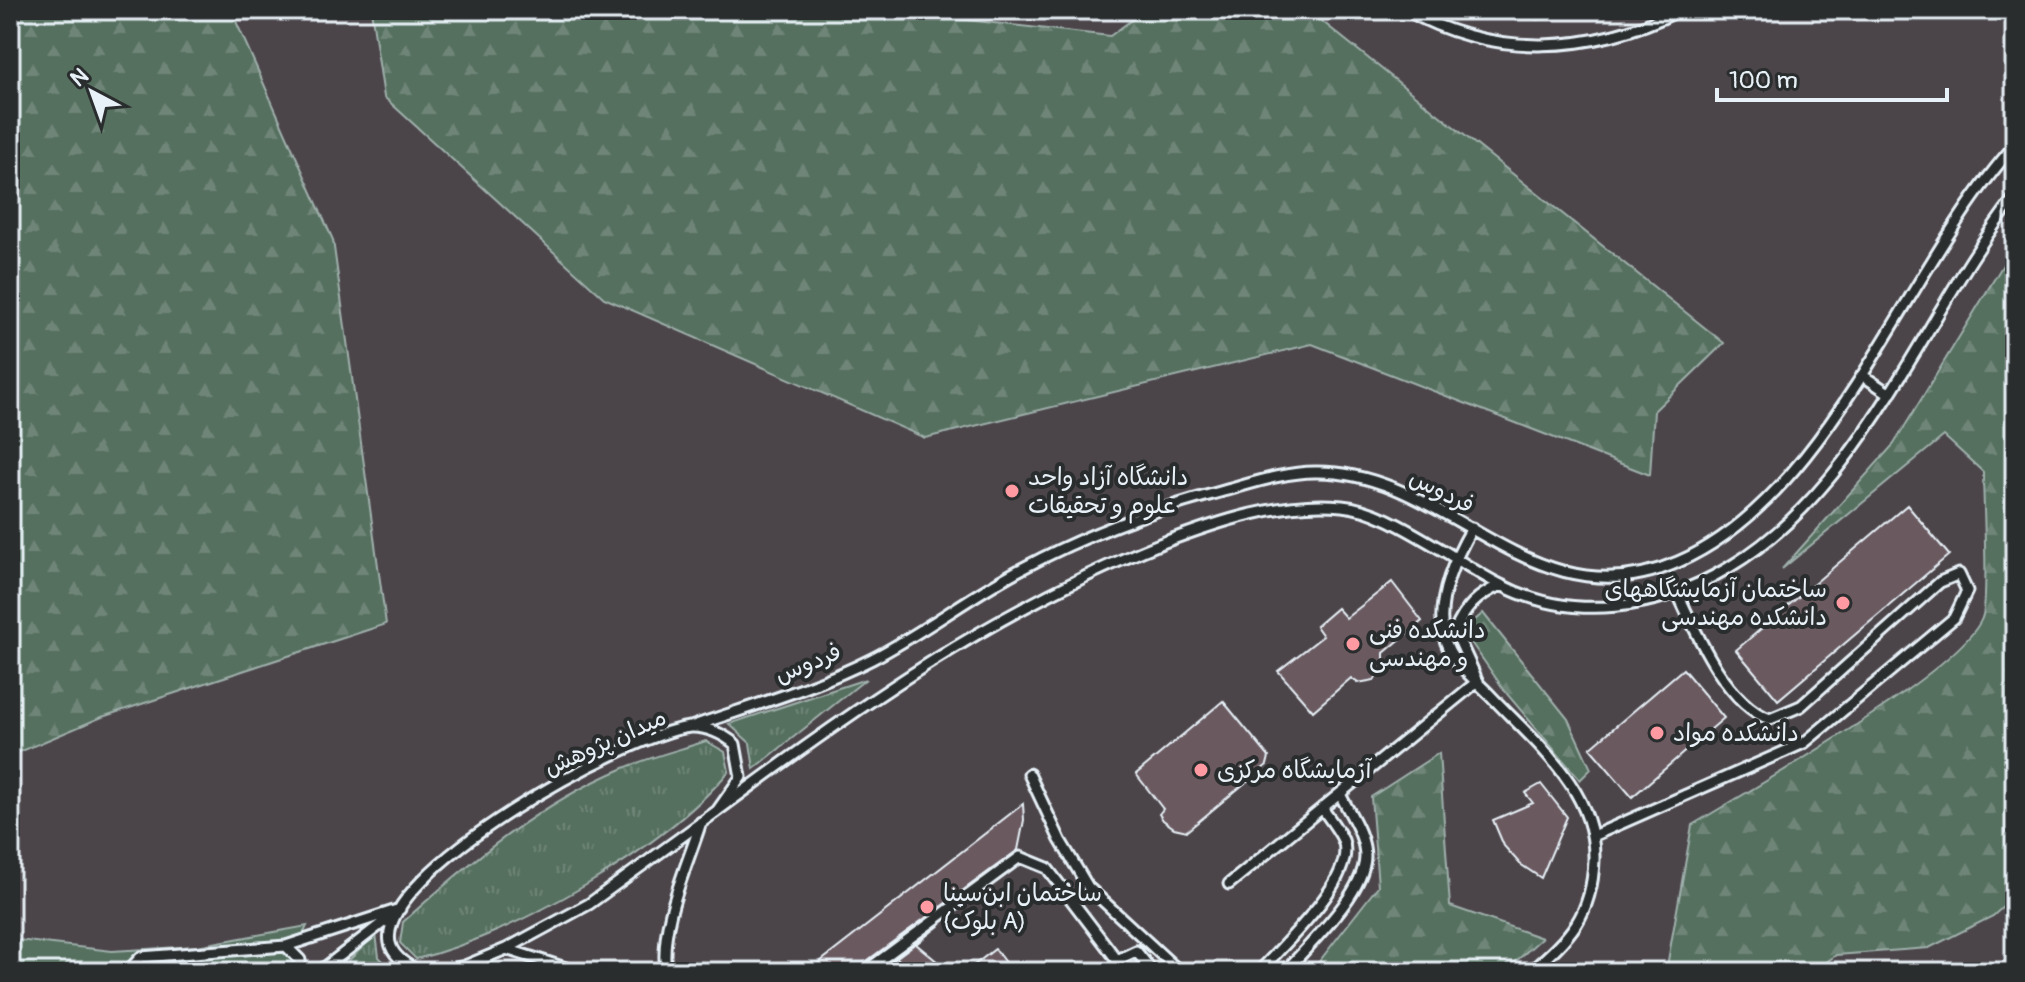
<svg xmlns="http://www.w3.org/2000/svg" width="2025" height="982" viewBox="0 0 2025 982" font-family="Pangolin,'Playpen Sans Arabic',sans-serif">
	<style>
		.built { fill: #4c4448 }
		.grass { fill: url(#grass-tufts); stroke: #9fb0ac; stroke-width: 2 }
		.forest { fill: url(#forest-firs); stroke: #9fb0ac; stroke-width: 2 }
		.pitch { fill: #56705f; stroke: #9fb0ac; stroke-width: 2 }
		.building { fill: #6b5a61; stroke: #e8f1f8; stroke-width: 2 }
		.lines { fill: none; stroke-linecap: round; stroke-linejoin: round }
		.lane-casing { stroke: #e8f1f8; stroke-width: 15 }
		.lane { stroke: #2a2d2e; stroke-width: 9 }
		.poi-dot { fill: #ff9aa2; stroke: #2a2d2e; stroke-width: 3 }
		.labels { text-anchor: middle; stroke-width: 8; stroke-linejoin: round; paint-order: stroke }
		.poi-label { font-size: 24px; fill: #e8f1f8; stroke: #2a2d2e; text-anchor: start }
		.street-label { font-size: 24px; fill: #e8f1f8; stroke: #2a2d2e }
	</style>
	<defs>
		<pattern id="grass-tufts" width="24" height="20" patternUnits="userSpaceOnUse" patternTransform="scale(2)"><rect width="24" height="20" fill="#56705f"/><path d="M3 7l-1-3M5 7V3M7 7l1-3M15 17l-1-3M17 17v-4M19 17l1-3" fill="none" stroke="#6e8577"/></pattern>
		<pattern id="forest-firs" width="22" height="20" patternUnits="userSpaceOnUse" patternTransform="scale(2)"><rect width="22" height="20" fill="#56705f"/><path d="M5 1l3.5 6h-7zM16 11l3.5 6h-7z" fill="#6e8577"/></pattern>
	</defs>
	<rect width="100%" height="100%" fill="#3e3a3d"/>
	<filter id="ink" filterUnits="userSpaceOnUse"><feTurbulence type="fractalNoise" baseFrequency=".0125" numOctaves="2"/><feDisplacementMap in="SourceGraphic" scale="16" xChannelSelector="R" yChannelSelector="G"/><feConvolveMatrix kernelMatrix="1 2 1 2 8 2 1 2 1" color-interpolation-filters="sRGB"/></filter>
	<g filter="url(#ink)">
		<!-- built -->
		<path class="built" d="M10 10H2015V972H10Z"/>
		<!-- grass -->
		<path class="grass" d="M866 679 754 769 750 743 729 724Z
			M706 741 725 752 729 771C665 849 515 935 416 959L400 943 403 922C469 862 540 803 624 768 650 757 679 750 706 741Z
			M376 934 379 957 394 972H337Z"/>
		<!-- forest -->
		<path class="forest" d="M10 10H231L333 240 386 624 102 717 10 756Z
			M371 10H878L1110 36 1145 10H1308L1724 343 1654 411 1650 475 1312 344 925 438 604 298 384 97Z
			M2015 245V896L1993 916 1929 948 1836 955 1813 972H1666L1692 825C1749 791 1961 671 1982 618 1989 602 1983 498 1983 472L1944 436 1782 569 1894 444Z
			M1483 613 1568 719 1591 769 1580 780 1507 694 1463 631Z
			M1439 753 1450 906 1542 938 1504 972H1311L1378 886 1371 797Z"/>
		<!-- pitch -->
		<path class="pitch" d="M307 926 293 956 291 972H10V939L112 951 197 946Z"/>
		<!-- building -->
		<path class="building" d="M1907 505 1949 555 1778 700 1736 650Z
			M1392 582 1422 621 1384 653V667L1374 680 1358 683 1351 678 1313 711 1278 671 1323 636 1316 626 1337 608 1346 618Z
			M1683 669 1724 718 1632 797 1590 748Z
			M1223 701 1269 757 1267 765 1187 831 1174 828 1163 820 1159 814 1163 809 1136 774Z
			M1541 784 1567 817 1541 878 1520 864 1504 846 1493 820 1533 803 1525 793Z
			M1023 804 1024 820 1018 850 860 966 857 972H807Z
			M940 925 916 944 950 972H912L897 958 877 972Z
			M995 949 1012 972H965Z"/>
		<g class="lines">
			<defs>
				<path id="lane" d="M1406 10C1494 59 1591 54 1680 10
					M1522 10 1537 13 1558 10
					M1862 375 1890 394
					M1472 528C1453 561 1430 612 1449 650 1457 666 1478 682 1490 695 1535 743 1596 789 1594 860 1592 916 1570 937 1530 972
					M1475 675 1455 631C1465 608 1477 595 1501 585
					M691 727C751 706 815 688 872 659 925 632 972 594 1025 567 1087 534 1152 510 1220 492 1250 484 1284 472 1315 472 1449 470 1531 626 1678 562 1832 495 1906 265 2015 145
					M1029 774 1060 840 1088 887 1180 972
					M717 811C857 707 998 608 1162 543 1217 522 1282 500 1342 506 1375 509 1408 530 1437 547 1458 559 1477 573 1499 584 1573 623 1658 610 1728 568 1864 487 1922 317 2015 197
					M1595 835 1804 743 1954 618 1967 591 1959 574 1940 582 1801 706 1770 719C1727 705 1696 633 1678 594
					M1229 884 1478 681
					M286 946 400 909
					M506 949 578 972
					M127 972 141 957 286 946 300 960V972
					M319 972 394 914
					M420 972C408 966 393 957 390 943 376 872 628 734 690 727 706 726 723 734 735 744L741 777 717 811 589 904 506 949 465 966 437 972
					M666 972C659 924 687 867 701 822
					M864 972 1020 857 1047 868 1117 960 1136 951 1153 972
					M1259 972C1282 945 1358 878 1343 840 1338 829 1329 818 1322 808
					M1285 972C1309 944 1364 894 1365 857 1365 834 1349 813 1340 794"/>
			</defs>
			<!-- lane casing -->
			<use href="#lane" class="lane-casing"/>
			<!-- lane -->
			<use href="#lane" class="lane"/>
		</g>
	</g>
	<!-- markers -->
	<g class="poi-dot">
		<circle cx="1012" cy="491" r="8"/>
		<circle cx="1843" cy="603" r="8"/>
		<circle cx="1353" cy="644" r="8"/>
		<circle cx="1657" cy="733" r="8"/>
		<circle cx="1201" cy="770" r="8"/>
		<circle cx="927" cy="907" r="8"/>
	</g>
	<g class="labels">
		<!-- poi labels -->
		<g class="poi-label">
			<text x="1028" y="485">دانشگاه آزاد واحد<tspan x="1028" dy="28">علوم و تحقیقات</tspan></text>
			<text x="1827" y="597" text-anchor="end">ساختمان آزمایشگاههای<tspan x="1827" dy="28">دانشکده مهندسی</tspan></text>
			<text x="1369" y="638">دانشکده فنی<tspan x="1369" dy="28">و مهندسی</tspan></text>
			<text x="1673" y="741">دانشکده مواد</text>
			<text x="1217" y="778">آزمایشگاه مرکزی</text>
			<text x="943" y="901">ساختمان ابن‌سینا<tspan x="943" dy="28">(بلوک A)</tspan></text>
		</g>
		<!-- street labels -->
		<g class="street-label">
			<text transform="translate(1442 491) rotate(27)" y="8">فردوس</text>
			<text transform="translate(808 663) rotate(-22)" y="8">فردوس</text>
			<text transform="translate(605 742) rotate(-24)" y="8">میدان پژوهش</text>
		</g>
	</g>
	<!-- margin -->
	<rect width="2025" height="982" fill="none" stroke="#2a2d2e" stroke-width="40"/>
	<rect x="20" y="20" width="1985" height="942" fill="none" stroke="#e8f1f8" stroke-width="3" filter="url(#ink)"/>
	<!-- north arrow -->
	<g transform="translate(92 92) rotate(319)" stroke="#2a2d2e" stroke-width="6" paint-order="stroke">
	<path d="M0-6L14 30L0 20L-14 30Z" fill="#e8f1f8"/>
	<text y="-12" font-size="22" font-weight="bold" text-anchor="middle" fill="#e8f1f8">N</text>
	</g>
	<!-- scale -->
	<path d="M1717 88v12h230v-12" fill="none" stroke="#e8f1f8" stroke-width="4"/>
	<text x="1729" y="88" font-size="24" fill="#e8f1f8" stroke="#2a2d2e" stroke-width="6" paint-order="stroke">100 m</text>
</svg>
